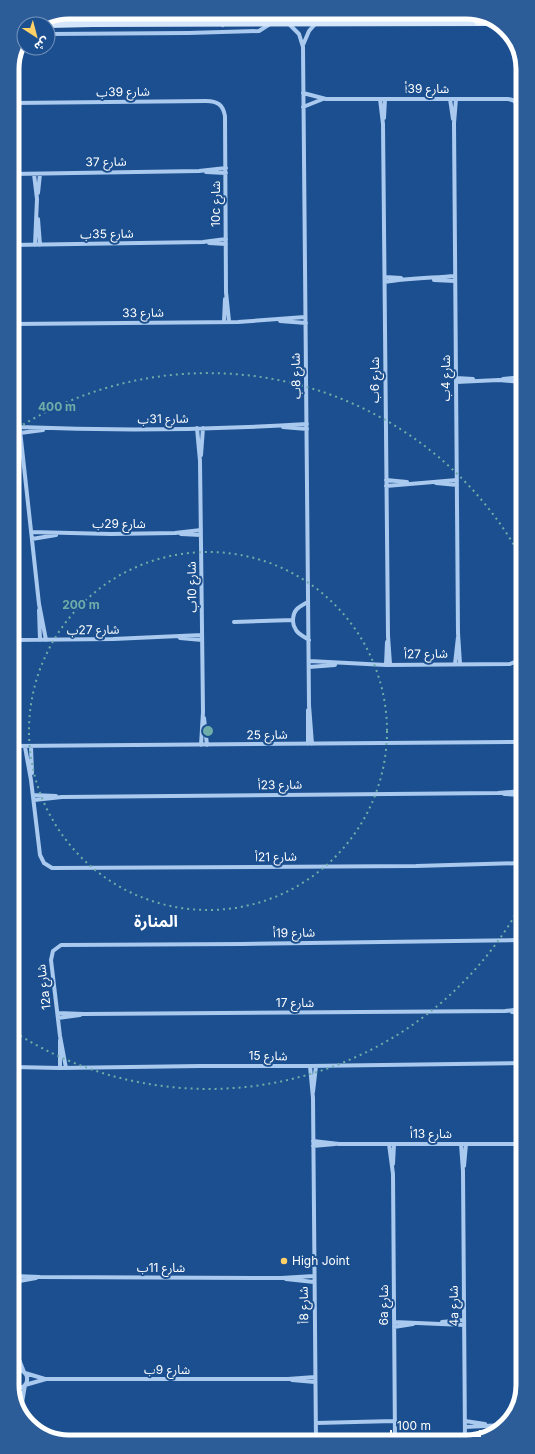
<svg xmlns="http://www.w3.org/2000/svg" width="535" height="1454" viewBox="0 0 535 1454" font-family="Inter,'Noto Sans Arabic',sans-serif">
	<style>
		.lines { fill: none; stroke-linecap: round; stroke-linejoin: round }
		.minor { stroke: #a9c9ee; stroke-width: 4 }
		.secondary { stroke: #d6e6fa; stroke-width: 8 }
		.primary { stroke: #f0f6ff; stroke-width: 9 }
		.ring { fill: none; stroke: #6fada8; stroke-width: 2; stroke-dasharray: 2 4 }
		.poi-dot { fill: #ffd166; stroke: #1b4f8f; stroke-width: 1.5 }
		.labels { text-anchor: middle; stroke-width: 4; stroke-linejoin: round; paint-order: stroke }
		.street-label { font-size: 12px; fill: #fff; stroke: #1b4f8f }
		.poi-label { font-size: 12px; fill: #fff; stroke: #1b4f8f; text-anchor: start }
		.district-label { font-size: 16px; font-weight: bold; fill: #fff; stroke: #1b4f8f }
		.rim { fill: none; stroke: #fff; stroke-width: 5 }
		.centre { fill: #6fada8; stroke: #1b4f8f; stroke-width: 2 }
		.ring-label { font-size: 12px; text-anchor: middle; font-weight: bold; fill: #6fada8; stroke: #1b4f8f; stroke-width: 4; stroke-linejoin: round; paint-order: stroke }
	</style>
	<rect width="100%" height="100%" fill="#1b4f8f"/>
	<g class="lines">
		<!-- minor -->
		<path class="minor" d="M289 24 299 34 303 47 309 705 312 744
			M48 34 188 33 259 31 270 24
			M303 45 309 31 316 23
			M303 93 326 99H508C516 100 520 105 521 113
			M380 99 383 124 388 636 390 664
			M450 99 453 119
			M456 99 454 123 458 633 460 664
			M12 103 206 101C218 101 223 105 225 116L226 292 229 321
			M303 107 323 99
			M384 118 385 99
			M206 172 226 173
			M12 174 199 171 226 168
			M34 174 37 199 35 245
			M38 193 40 174
			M38 219 40 245
			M209 243 226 244
			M12 245 203 242 226 239
			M385 277 401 278
			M434 280 455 281
			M385 282C408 278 432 278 455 276
			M224 321 225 299
			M280 321 306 323
			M12 324 238 322 305 317
			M13 366 39 604 46 640
			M456 378 473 379
			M503 379 521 377
			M456 382 499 380 521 382
			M19 427C115 431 211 430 307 424
			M283 427 307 429
			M197 428 200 461 203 712 201 745
			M20 433 43 430
			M201 455 203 428
			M386 480 407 482
			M436 483 457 485
			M386 486 457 480
			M31 532 111 534 175 533 201 530
			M181 534 201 535
			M32 539 56 535
			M308 602C299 607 293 609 293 621 293 624 294 627 296 630 298 634 305 637 309 640
			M39 610 40 640
			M234 622 293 620
			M180 638 202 640
			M13 640 113 639 202 635
			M309 661 386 665 510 664 517 661 522 657
			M455 664 458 637
			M386 665 387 642
			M309 667 335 665
			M204 718 207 745
			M308 744V710
			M13 746 522 742
			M25 747 31 780 40 855 44 863 52 868 416 866 522 863
			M31 747 32 773
			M504 794 522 795
			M33 795 56 796
			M34 800 62 797 498 793 522 791
			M512 1012 522 1013
			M58 1013 84 1014 505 1011 522 1009
			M58 1018 80 1015
			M310 1066 313 1098 316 1441
			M14 1067 60 1068 200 1066H310L523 1063
			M60 1068V1040
			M66 1068 60 1036 51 960 53 951 61 945 242 944 522 940
			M313 1092 316 1066
			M313 1141 339 1144H523
			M389 1144 393 1174 395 1440
			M461 1144 463 1171 465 1440
			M313 1146 335 1144
			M393 1164 394 1144
			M464 1166 466 1144
			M14 1276 40 1277 281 1278 314 1276
			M286 1279 314 1282
			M14 1282 36 1278
			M394 1322 464 1325
			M442 1322 464 1320
			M394 1327 413 1324
			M14 1330 16 1352 24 1372
			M14 1365 16 1353
			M14 1372C31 1364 32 1394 14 1386
			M25 1373 45 1379
			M292 1380 315 1382
			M25 1385 46 1379H288L315 1377
			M14 1387 22 1405 23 1414
			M22 1403 25 1385
			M465 1421 485 1424
			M316 1423 394 1421
			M465 1427 504 1425"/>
		<!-- secondary -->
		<path class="secondary" d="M67 19 77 18 79 16V12
			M223 23 221 19 223 16H242L252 12
			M48 24 93 23 495 22"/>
		<!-- primary -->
		<path class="primary" d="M478 21 490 20"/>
	</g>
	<!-- distance rings -->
	<g class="ring">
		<circle cx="208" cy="731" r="179"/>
		<path d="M521 905A358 358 0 0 1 16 1033M13 431A358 358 0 0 1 521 557"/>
	</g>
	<!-- markers -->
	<circle class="poi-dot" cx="284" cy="1261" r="4"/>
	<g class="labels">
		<!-- street labels -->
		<g class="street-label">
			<text x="427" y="93">شارع 39أ</text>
			<text transform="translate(123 92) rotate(-1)" y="4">شارع 39ب</text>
			<text transform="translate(106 162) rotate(-1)" y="4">شارع 37</text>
			<text transform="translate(216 204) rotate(-90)" y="4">10c شارع</text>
			<text transform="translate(107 234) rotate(-1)" y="4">شارع 35ب</text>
			<text transform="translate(143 313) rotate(-1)" y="4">شارع 33</text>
			<text transform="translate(296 376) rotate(-91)" y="4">شارع 8ب</text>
			<text transform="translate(446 378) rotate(-90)" y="4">شارع 4ب</text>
			<text transform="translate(375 380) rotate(-90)" y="4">شارع 6ب</text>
			<text transform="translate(163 419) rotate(-1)" y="4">شارع 31ب</text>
			<text x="119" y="528">شارع 29ب</text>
			<text transform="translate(192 587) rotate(-91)" y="4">شارع 10ب</text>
			<text transform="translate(93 630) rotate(-1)" y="4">شارع 27ب</text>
			<text transform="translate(426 654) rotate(-1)" y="4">شارع 27أ</text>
			<text transform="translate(267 735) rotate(-1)" y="4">شارع 25</text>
			<text transform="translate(280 785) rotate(-1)" y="4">شارع 23أ</text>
			<text transform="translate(276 857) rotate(-1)" y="4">شارع 21أ</text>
			<text transform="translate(294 933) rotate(-1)" y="4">شارع 19أ</text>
			<text transform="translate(44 987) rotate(-97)" y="4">12a شارع</text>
			<text x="295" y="1007">شارع 17</text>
			<text transform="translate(268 1056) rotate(1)" y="4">شارع 15</text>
			<text x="431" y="1138">شارع 13أ</text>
			<text x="161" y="1272">شارع 11ب</text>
			<text transform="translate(304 1305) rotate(-91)" y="4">شارع 8أ</text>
			<text transform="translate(384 1305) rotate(-90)" y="4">6a شارع</text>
			<text transform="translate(454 1306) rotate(-91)" y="4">4a شارع</text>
			<text x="167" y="1374">شارع 9ب</text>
		</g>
		<!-- poi labels -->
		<g class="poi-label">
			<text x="292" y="1265">High Joint</text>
		</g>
		<!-- district labels -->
		<g class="district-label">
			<text x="156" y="927">المنارة</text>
		</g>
	</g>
	<!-- crop -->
	<path d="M0 0H535V1454H0ZM69 19H466A50 50 0 0 1 516 69V1385A50 50 0 0 1 466 1435H69A50 50 0 0 1 19 1385V69A50 50 0 0 1 69 19Z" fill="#2d5d98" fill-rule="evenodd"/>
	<path class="rim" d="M69 19H466A50 50 0 0 1 516 69V1385A50 50 0 0 1 466 1435H69A50 50 0 0 1 19 1385V69A50 50 0 0 1 69 19Z"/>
	<circle cx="208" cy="731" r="6" class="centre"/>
	<g class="ring-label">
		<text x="57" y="411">400 m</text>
		<text x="81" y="609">200 m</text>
	</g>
	<!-- north arrow -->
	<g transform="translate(36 36) rotate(144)"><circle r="19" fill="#1b4f8f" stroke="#7695bc"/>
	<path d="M0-3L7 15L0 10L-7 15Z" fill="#ffd166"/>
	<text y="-6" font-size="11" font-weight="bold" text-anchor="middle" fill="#ffffff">ش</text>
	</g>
	<!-- scale -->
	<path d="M391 1430v6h89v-6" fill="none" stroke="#ffffff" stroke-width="2"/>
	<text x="397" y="1430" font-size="12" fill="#ffffff" stroke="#1b4f8f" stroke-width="3" paint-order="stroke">100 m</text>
</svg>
